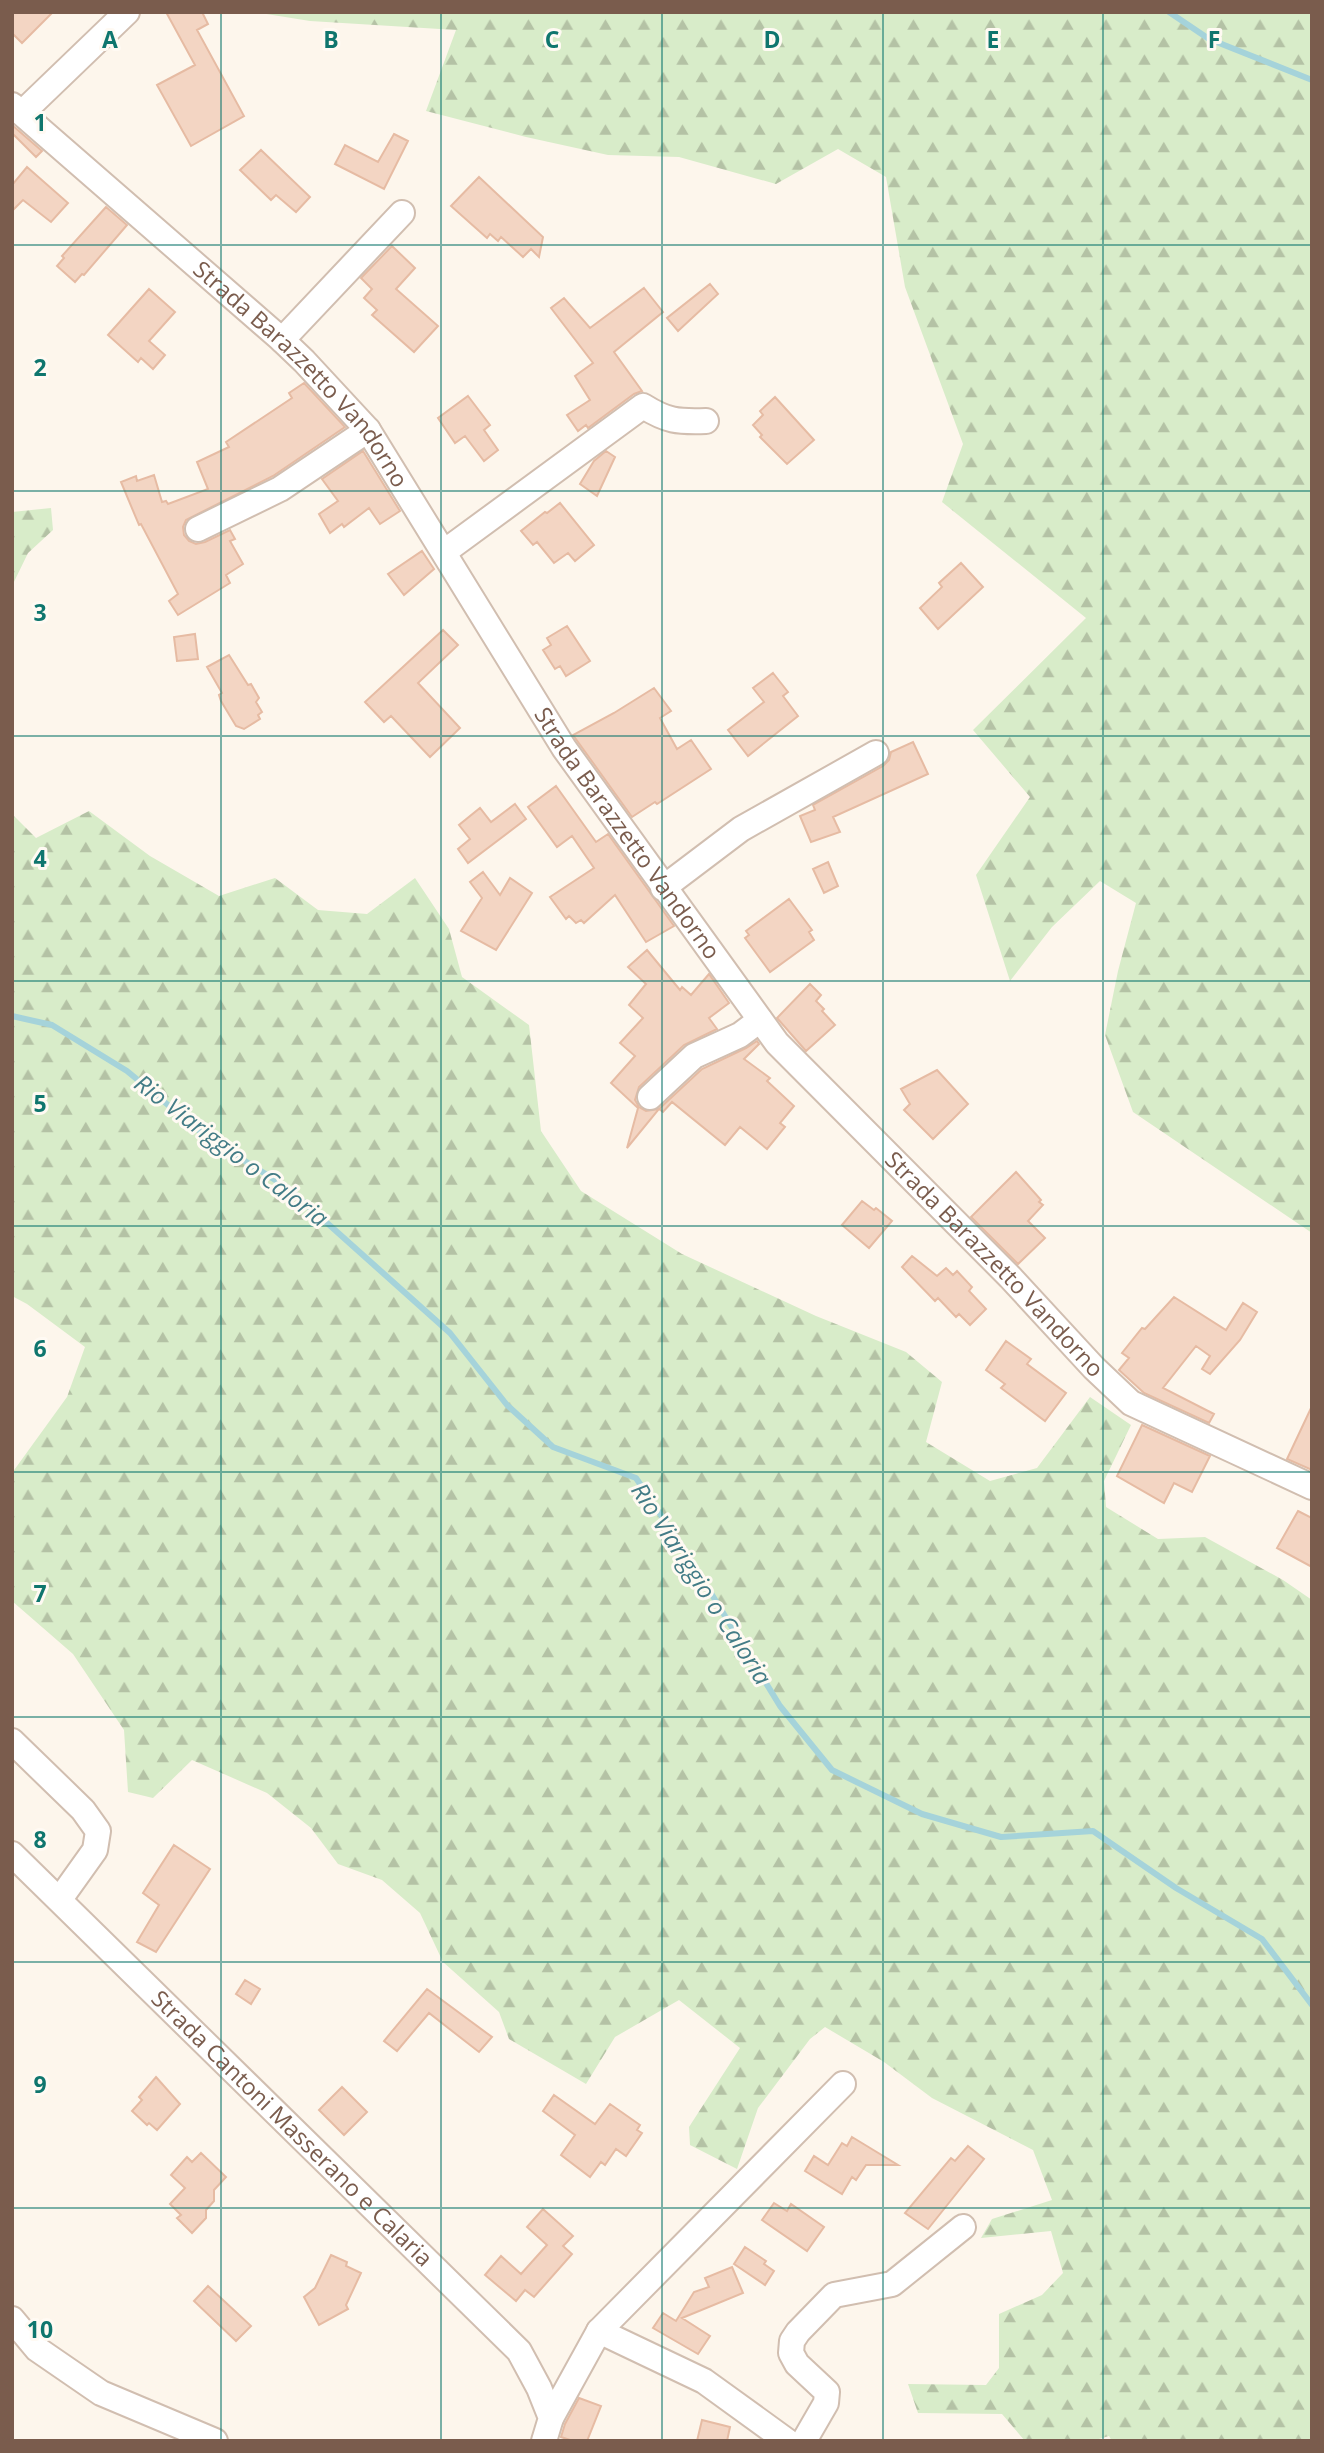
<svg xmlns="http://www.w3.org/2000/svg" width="1324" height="2453" viewBox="0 0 1324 2453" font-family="'Open Sans',sans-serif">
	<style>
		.forest { fill: url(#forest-firs) }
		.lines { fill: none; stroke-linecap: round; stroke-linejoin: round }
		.stream { stroke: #a5d3da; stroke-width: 6 }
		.building { fill: #f3d5c3; stroke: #e6bba3; stroke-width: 2 }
		.minor-casing { stroke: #d1beb0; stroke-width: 28 }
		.minor { stroke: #fff; stroke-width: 24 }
		.grid { fill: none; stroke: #0f766e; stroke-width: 2; stroke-opacity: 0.55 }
		.labels { text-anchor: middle; stroke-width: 6; stroke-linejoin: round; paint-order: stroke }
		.street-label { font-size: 23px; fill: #7a5c4d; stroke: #fffaf3 }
		.water-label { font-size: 24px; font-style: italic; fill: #437c86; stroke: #fffaf3 }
		.grid-label { font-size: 23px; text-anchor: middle; font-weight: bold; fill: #0f766e; stroke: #fffaf3; stroke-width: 6; stroke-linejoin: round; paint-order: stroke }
	</style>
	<defs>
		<pattern id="forest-firs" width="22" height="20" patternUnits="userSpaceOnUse" patternTransform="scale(1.75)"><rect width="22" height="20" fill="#d8ecc9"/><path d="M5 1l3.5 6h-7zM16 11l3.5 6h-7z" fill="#b4c2a5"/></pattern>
	</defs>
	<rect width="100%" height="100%" fill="#fdf6ec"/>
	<!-- forest -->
	<path class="forest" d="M254 12H1312V1233L1133 1112 1105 1035 1118 971 1136 903 1100 881 1052 927 1010 981 976 875 1030 797 973 730 1086 618 942 502 963 444 905 287 886 177 838 149 776 184 679 157 608 155 526 137 426 111 456 30 310 21Z
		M51 508 53 530 28 553 12 586V512Z
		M89 811 150 856 219 896 275 878 318 910 367 914 415 878 449 929 462 977 529 1025 541 1131 581 1191 682 1254 816 1316 906 1352 942 1382 926 1442 990 1481 1037 1468 1090 1397 1131 1425 1104 1481 1106 1507 1158 1539 1205 1537 1283 1580 1312 1600V2441H1112L1109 2436 1092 2441H1025L1002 2414 918 2413 908 2384 986 2385 999 2368V2314L1042 2295 1063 2273 1051 2231 981 2238 992 2219 1052 2200 1033 2150 932 2098 884 2062 825 2027 810 2039 758 2108 737 2169 690 2145 689 2127 740 2048 679 2000 615 2037 586 2084 509 2039 499 2012 443 1962 420 1913 382 1880 338 1864 311 1828 267 1793 192 1760 153 1798 128 1792 124 1730 73 1654 12 1601V1473L67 1397 85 1347 27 1304 12 1296V814L36 838Z"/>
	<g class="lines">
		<!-- stream -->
		<path class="stream" d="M1169 12 1209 39 1312 80
			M12 1016 52 1025 127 1071 208 1138 288 1188 450 1333 507 1405 553 1447 636 1478 687 1554 780 1706 832 1770 922 1814 1001 1837 1093 1831 1176 1888 1262 1939 1312 2005"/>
	</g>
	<!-- building -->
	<path class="building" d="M12 12H53L22 43 12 33Z
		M166 12H202L208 24 197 30 244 116 191 146 157 85 195 65Z
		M12 125 42 151 36 157 12 133Z
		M394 134 408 141 384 189 335 164 345 145 378 162Z
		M261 150 310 197 296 212 276 195 271 200 240 170Z
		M27 167 68 203 51 222 23 200 12 211V185Z
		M479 177 543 237 539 257 531 249 523 257 501 237 498 241 490 234 487 238 451 206Z
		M106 207 127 225 84 275 82 274 75 282 57 266 64 258 62 256Z
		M392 246 415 268 396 289 438 326 414 352 372 315 377 310 364 298 372 289 361 278Z
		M710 284 718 294 678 331 667 318Z
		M644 288 663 312 614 352 642 391 634 394 588 428 586 425 578 431 567 415 590 400 575 376 593 363 551 308 564 298 590 328Z
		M149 289 175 312 149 341 165 355 153 369 141 358 138 362 108 335Z
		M304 383 345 427 273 476 186 520 183 527 184 535 189 541 196 544 205 542 230 530 235 539 230 541 243 564 226 575 230 583 178 615 169 601 178 594 141 524 139 525 121 482 136 476 137 481 154 475 162 502 166 501 168 504 208 489 197 462 229 447 226 442 292 398 289 393Z
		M468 396 490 425 484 430 498 450 484 461 465 436 455 443 438 418Z
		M775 397 814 440 787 464 760 437 762 435 753 425 763 415 760 411Z
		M363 451 400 511 380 524 369 508 344 527 342 524 330 533 319 514 338 501 322 479Z
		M606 451 615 457 597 496 580 484 594 461Z
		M560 503 594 545 575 561 568 553 554 563 537 542 533 545 521 531 545 512 547 513Z
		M422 551 434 569 404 595 388 574Z
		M961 563 983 587 938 629 920 608 942 587 939 583Z
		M567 626 590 661 566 676 560 666 555 669 543 650 551 645 547 638Z
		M443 630 458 645 418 683 460 728 430 757 391 716 384 722 365 702Z
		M195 634 198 659 177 661 174 637Z
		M229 655 248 685 251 684 259 698 256 702 262 712 258 715 260 719 244 729 236 726 221 701 219 695 222 693 207 667Z
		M773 673 788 692 783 696 798 716 748 756 728 730 764 702 753 688Z
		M654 688 671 711 660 718 677 749 691 740 711 769 657 804 655 802 632 817 573 735 614 713Z
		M913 742 928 774 833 817 840 832 811 842 800 816 815 810 813 805 883 766 889 760 891 752Z
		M556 786 596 842 608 834 674 926 646 942 615 895 584 923 581 920 576 923 569 916 566 919 550 897 594 868 572 836 557 847 528 807Z
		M515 804 526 819 468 863 458 849 470 839 459 825 480 808 491 822Z
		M828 862 838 886 824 893 813 869Z
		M483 872 500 895 510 878 532 893 496 950 461 931 482 898 470 882Z
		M789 899 812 930 809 932 814 940 770 972 745 938 749 935 746 931Z
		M647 950 680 990 682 987 691 995 709 974 729 1003 709 1018 717 1029 684 1045 639 1087 635 1100 639 1107 646 1111 659 1109 627 1148 638 1108 611 1083 635 1056 620 1043 643 1018 629 1005 646 984 628 967Z
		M810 984 821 995 816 1001 824 1009 822 1011 835 1025 806 1051 777 1018Z
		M757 1041 759 1044 744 1059 770 1078 767 1081 794 1106 780 1123 785 1127 767 1149 740 1127 725 1145 672 1102 663 1112 659 1109 702 1069 746 1048Z
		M937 1070 968 1104 933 1139 904 1110 910 1104 901 1089Z
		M1016 1172 1041 1200 1039 1202 1043 1205 1028 1221 1045 1238 1018 1264 971 1217Z
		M862 1201 874 1210 876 1208 892 1221 869 1248 842 1225Z
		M912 1256 937 1276 946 1268 953 1275 957 1271 972 1287 969 1291 986 1309 970 1325 959 1314 956 1317 938 1298 935 1301 902 1267Z
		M1174 1297 1226 1330 1243 1303 1257 1312 1240 1340 1210 1374 1202 1369 1210 1356 1196 1346 1163 1388 1214 1414 1209 1423 1144 1393 1119 1370 1129 1358 1122 1353 1142 1328 1145 1329Z
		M1006 1341 1031 1359 1027 1364 1066 1393 1045 1421 1001 1388 1005 1384 986 1370Z
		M1312 1406V1470L1287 1459Z
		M1142 1425 1210 1456 1192 1492 1174 1483 1164 1503 1117 1476Z
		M1298 1511 1312 1518V1567L1277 1548Z
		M174 1845 210 1869 156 1952 137 1942 159 1905 143 1893Z
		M245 1980 260 1989 251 2004 236 1994Z
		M427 1989 492 2037 479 2052 429 2013 397 2051 384 2041Z
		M156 2077 180 2104 157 2130 149 2123 147 2125 132 2111 142 2100 139 2097Z
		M342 2087 367 2112 344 2135 319 2110Z
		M554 2095 595 2124 610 2104 640 2125 637 2130 642 2133 626 2156 616 2149 605 2165 601 2162 590 2177 561 2155 575 2135 543 2111Z
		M852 2137 898 2165H866L856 2180 852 2177 842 2194 805 2171 814 2156 828 2165 842 2143 847 2146Z
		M968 2146 984 2159 928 2229 905 2213 951 2158 955 2161Z
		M201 2153 226 2177 214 2190V2201L206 2210V2218L192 2233 177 2218 181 2215 170 2204 185 2188 171 2175 187 2157 192 2162Z
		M774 2203 787 2211 791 2204 824 2227 807 2251 762 2220Z
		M543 2209 573 2236 563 2246 572 2254 534 2297 525 2290 516 2301 485 2275 501 2256 521 2274 547 2245 527 2227Z
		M745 2247 766 2261 764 2264 774 2271 765 2285 734 2264Z
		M331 2255 347 2262 346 2266 361 2273 346 2305 348 2309 319 2325 304 2297 315 2288Z
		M732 2267 743 2293 682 2318 710 2336 698 2354 653 2328 663 2313 676 2321 694 2292 709 2287 705 2278Z
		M208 2286 251 2326 236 2341 194 2301Z
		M579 2398 601 2406 587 2441H573L561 2437 565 2424Z
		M702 2420 730 2427 727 2441H697Z"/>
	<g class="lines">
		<defs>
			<g id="minor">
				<path id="s1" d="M12 105 282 340 304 361 368 430 564 748 777 1043 1010 1277 1094 1368 1131 1403 1312 1487"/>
				<path d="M22 113 127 12"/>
				<path d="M282 340 402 213"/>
				<path d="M198 529 280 489 368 430"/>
				<path d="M444 552 643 406C667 421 677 422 706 421"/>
				<path d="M663 888 741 829 876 753"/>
				<path d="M650 1097 694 1056 740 1035 760 1020"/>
				<path d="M12 1741 83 1810 98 1831 95 1850 60 1899"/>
				<path id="s2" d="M12 1854 519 2351 539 2388 551 2418 544 2441"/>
				<path d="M12 2319 37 2349 101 2393 215 2441"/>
				<path d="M599 2331 704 2381 787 2441"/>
				<path d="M551 2418 599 2331 843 2084"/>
				<path d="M804 2441 826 2403 827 2392 797 2364 791 2353 792 2341 798 2332 834 2295 892 2284 963 2227"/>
			</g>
		</defs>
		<!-- minor casing -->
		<use href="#minor" class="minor-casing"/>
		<!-- minor -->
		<use href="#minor" class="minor"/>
	</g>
	<!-- grid -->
	<path class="grid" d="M221 12V2441M441 12V2441M662 12V2441M883 12V2441M1103 12V2441M12 245H1312M12 491H1312M12 736H1312M12 981H1312M12 1226H1312M12 1472H1312M12 1717H1312M12 1962H1312M12 2208H1312"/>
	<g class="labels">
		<!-- street labels -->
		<g class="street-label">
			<text dy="8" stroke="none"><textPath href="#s1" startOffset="396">Strada Barazzetto Vandorno</textPath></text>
			<text dy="8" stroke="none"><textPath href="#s1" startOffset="962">Strada Barazzetto Vandorno</textPath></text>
			<text dy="8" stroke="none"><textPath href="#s1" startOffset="1530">Strada Barazzetto Vandorno</textPath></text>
			<text dy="8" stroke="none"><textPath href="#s2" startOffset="392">Strada Cantoni Masserano e Calaria</textPath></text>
		</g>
		<!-- water labels -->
		<g class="water-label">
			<text transform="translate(231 1151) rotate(37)" y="8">Rio Viariggio o Caloria</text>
			<text transform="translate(701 1584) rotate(57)" y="8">Rio Viariggio o Caloria</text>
		</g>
	</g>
	<g class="grid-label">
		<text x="110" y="48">A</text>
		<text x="331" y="48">B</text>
		<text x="552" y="48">C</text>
		<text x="772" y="48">D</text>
		<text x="993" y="48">E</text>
		<text x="1214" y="48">F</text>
		<text x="40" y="131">1</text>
		<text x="40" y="376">2</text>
		<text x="40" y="621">3</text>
		<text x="40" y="867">4</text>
		<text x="40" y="1112">5</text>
		<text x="40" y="1357">6</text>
		<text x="40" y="1602">7</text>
		<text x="40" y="1848">8</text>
		<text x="40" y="2093">9</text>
		<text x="40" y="2338">10</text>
	</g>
	<!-- border -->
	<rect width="1324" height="2453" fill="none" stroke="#7a5c4d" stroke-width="28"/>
</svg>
